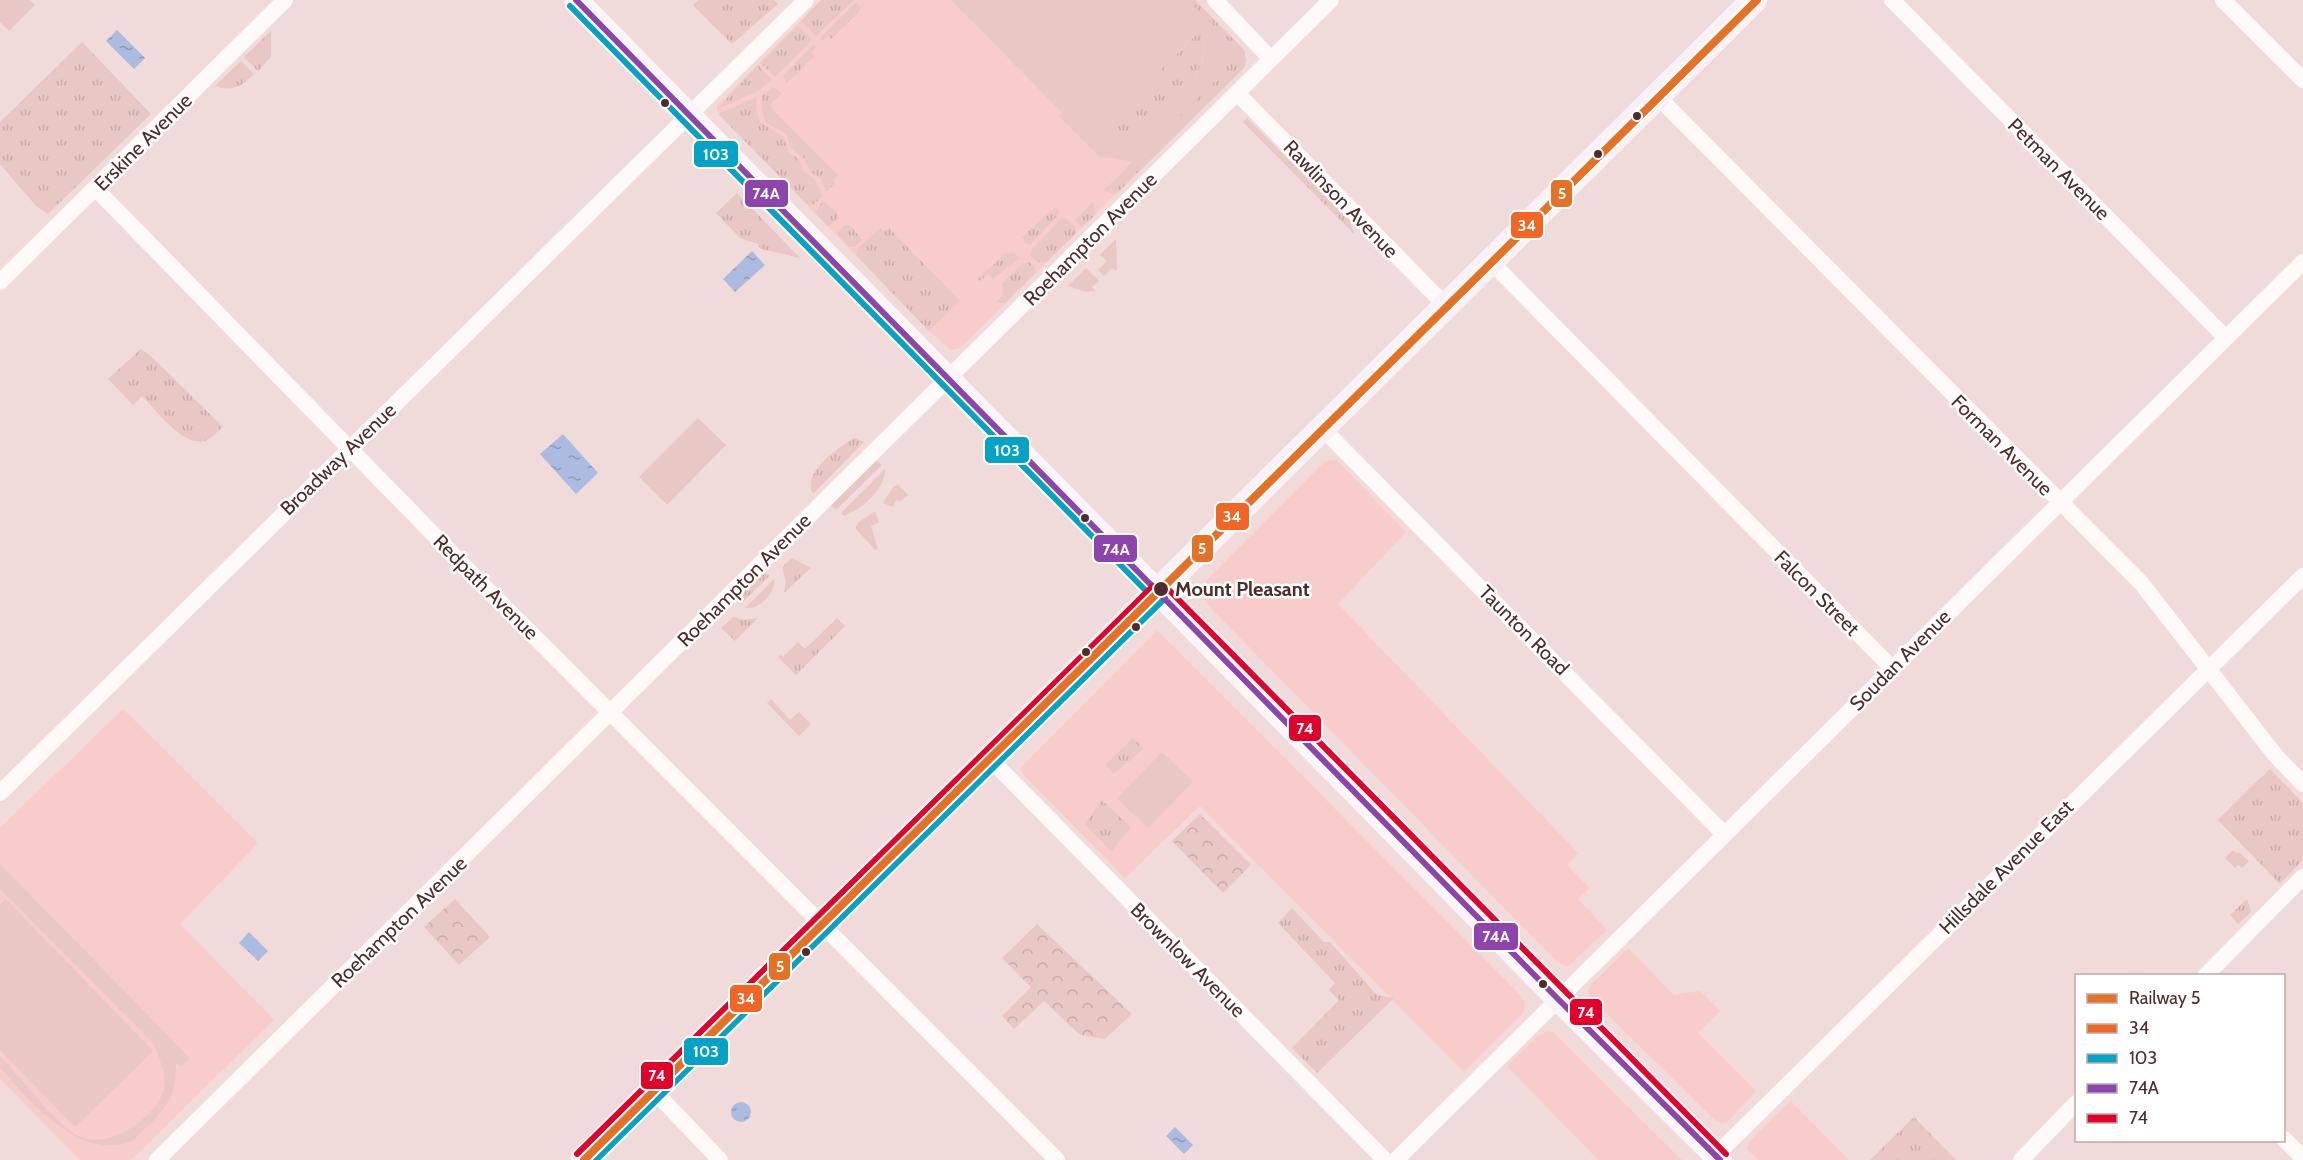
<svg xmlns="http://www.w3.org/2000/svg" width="2303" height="1160" viewBox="0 0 2303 1160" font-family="Cabin,sans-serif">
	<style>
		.built { fill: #f7ccca }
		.grass { fill: url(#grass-tufts) }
		.forest { fill: url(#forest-crowns) }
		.garden { fill: #e9c7c5; fill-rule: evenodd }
		.water { fill: url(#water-ripples) }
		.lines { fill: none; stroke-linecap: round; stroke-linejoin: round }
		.minor { stroke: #fdfaf9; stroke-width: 16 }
		.secondary { stroke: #faf5f8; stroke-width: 24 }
		.primary { stroke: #f8f1f5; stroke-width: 26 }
		.bus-1-casing { stroke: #fff; stroke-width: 10 }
		.bus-2-casing { stroke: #fff; stroke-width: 10 }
		.bus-3-casing { stroke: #fff; stroke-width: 10 }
		.bus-4-casing { stroke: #fff; stroke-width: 10 }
		.bus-1 { stroke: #f26522; stroke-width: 6 }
		.bus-2 { stroke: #04a3c6; stroke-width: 6 }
		.bus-3 { stroke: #8e44ad; stroke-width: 6 }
		.bus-4 { stroke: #e4002b; stroke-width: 6 }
		.rail-1-casing { stroke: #fff; stroke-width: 12 }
		.rail-1 { stroke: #e57125; stroke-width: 8 }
		.bus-dot { fill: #502b2b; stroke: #fff; stroke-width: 2 }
		.labels { text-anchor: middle; stroke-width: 5; stroke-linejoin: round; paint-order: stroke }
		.street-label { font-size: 20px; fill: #502b2b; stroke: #fff }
		.stop-label { font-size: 20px; font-weight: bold; fill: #502b2b; stroke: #fff; text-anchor: start }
		.line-badge { stroke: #fff; stroke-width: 2 }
		.badge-label { font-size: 16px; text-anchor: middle; font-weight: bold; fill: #fff }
	</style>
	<defs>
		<pattern id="grass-tufts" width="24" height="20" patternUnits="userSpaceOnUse" patternTransform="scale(1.5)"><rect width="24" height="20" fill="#e9c7c5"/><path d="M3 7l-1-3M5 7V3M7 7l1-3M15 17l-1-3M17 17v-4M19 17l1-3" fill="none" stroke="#caaba9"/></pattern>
		<pattern id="forest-crowns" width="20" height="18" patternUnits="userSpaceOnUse" patternTransform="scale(1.5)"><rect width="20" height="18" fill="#e9c7c5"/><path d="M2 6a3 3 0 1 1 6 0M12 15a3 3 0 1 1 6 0" fill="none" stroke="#caaba9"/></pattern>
		<pattern id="water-ripples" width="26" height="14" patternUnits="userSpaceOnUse" patternTransform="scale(1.5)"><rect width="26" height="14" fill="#acbce0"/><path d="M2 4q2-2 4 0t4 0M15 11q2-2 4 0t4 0" fill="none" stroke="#8e99b6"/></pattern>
	</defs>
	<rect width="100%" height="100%" fill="#f0dbda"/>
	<!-- built -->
	<path class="built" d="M821 0H1195L1244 50 1246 60 1244 68 960 348 951 350 929 331 717 112V106Z
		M1336 460 1406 532 1338 604 1578 853 1567 865 1589 888 1578 899 1607 930 1567 967 1557 962 1207 604 1204 596 1207 580 1325 461Z
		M1157 630 1523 998 1525 1004 1523 1013 1464 1072 1200 806 1125 878 1023 774 1020 769 1046 742Z
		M123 709 258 843 180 924 274 1020 131 1160H80L0 1079V828Z
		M1628 948 1674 995 1700 991 1720 1011 1698 1033 1756 1091 1727 1122 1721 1123 1715 1120 1591 998 1588 991 1592 984Z
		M1548 1031 1554 1033 1682 1160H1598L1507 1066 1537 1037Z
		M1791 1101 1841 1152 1849 1160H1758L1747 1149 1749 1142Z"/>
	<!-- grass -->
	<path class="grass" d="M699 0H774L778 4 732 44 693 5Z
		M821 0H854L816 36 801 21Z
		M1188 0H1195L1244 50 1246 60 1244 68 1116 194 1103 191 1219 77 1224 37Z
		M856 2 861 7 859 12 831 39 828 36 822 41 820 38Z
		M798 26 812 40 775 77 761 63Z
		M271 31V57L258 71 244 57Z
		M1200 31C1222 75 1140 155 1097 132Z
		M82 42 151 114 48 214 36 206 0 164V122Z
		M814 44 816 47 811 52 814 56 787 83 783 76Z
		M241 61 254 74C241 87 233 92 215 86Z
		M758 65 772 80 758 91 717 109Z
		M773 87 782 93 770 105 772 109 838 175 833 180 835 183 826 192 821 179 811 172 803 157 791 148 786 134 766 123 761 109 762 96Z
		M757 97 756 109 760 122 784 137 789 153 798 158 804 172 814 179 823 196 813 205H808L718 114Z
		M1063 114 1101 152 1113 158 1100 157 1058 115Z
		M1247 118 1350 221 1354 234 1243 122Z
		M737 193 800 258 761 249 757 244 740 238 716 213Z
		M823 201 837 212 839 218 828 226 815 213Z
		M1093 202 1096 214 1082 227 1075 220Z
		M1055 207 1059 210 1058 215 1030 245 1023 242 1025 240 1022 237Z
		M1065 218 1075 226 1076 233 1045 263 1038 262 1030 255 1033 248 1061 219Z
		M844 225H850L862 240 855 247H849L837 234Z
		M880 228 884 232 889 228 960 301 929 331 856 255 857 249Z
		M1007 252 1010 254 1013 252 1020 258 993 279 988 274 979 281 977 280Z
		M1029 262 1035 268 1034 274 1005 303H996L1003 294 1002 283 1022 264Z
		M141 349 152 357 223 427C218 431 213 437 207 440 185 450 156 410 142 396L133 405 108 379Z
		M855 438 864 442 813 494C801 472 839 447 855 438Z
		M876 461 882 465 836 510 831 505Z
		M792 558 811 568 784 593 786 581 782 567Z
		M764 572 770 575 740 605 736 599Z
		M733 617 744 620 758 618 735 641 721 628Z
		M837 618 845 626 796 675 778 657 781 655 783 657 798 642 805 649Z
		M1133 738 1144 749 1113 774 1106 764Z
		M2270 769 2303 803V860L2280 884 2218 820Z
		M1102 800 1131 828 1111 852 1085 824Z
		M2233 850 2237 854 2239 852 2249 861 2242 868 2238 865 2235 868 2225 858Z
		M2247 899 2251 912 2238 924 2230 915Z
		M1292 908 1324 942H1330L1377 995 1394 998 1317 1073 1292 1048 1339 1000 1329 990 1335 983 1278 923Z
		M1914 1117 1956 1160H1870Z"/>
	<!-- forest -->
	<path class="forest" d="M1200 814 1251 865 1223 893 1172 841Z
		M455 899 490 937 459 965 424 927Z
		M1037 924 1132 1014 1105 1039 1080 1035 1044 1001 1014 1029 1002 1016 1031 987 1002 958Z"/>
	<!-- garden -->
	<path class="garden" d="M0 0H30L35 5 9 31 0 22Z
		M699 0H709V13L720 23 717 29 693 5Z
		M951 0H1188L1224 37 1230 56 1219 77 1133 162 1113 158 1101 152ZM1199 31C1226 71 1139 155 1098 132Z
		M1116 239 1117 268 1116 271 1112 268 1104 276 1098 270 1107 261 1100 255Z
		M1086 268 1099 281 1092 287 1096 291 1086 292 1068 286Z
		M698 418 726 445 667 505 639 477Z
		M885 469C885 490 862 509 844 516L841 513Z
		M898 485 908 495 901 501 896 500 893 507 883 503 894 486Z
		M875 511 879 522 871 526 878 549 875 550 855 528 859 522Z
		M774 579C776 593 759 610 745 608Z
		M771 699 790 720 799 712 811 724 799 736 767 703Z
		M1162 752 1193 782 1148 828 1117 798Z
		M2261 777 2262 785 2227 819 2251 846 2247 850 2218 820Z
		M0 864 190 1058 181 1067 176 1063C176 1094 170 1105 147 1127 142 1131 136 1139 130 1142 78 1160 30 1101 0 1068V1056C19 1076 55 1122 76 1135 106 1153 156 1118 164 1089 167 1074 159 1058 154 1044L0 889Z
		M6 899 153 1051 75 1127 0 1050V905Z"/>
	<!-- water -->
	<path class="water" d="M117 30 145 58 134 69 106 41Z
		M752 251 765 265 735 292 723 279Z
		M563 434 598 473 576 494 540 454Z
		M249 932 268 951 258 961 239 943Z
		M731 1112a10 10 0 1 1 20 0a10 10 0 1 1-20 0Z
		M1175 1127 1193 1145 1184 1154 1166 1136Z"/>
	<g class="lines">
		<!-- minor -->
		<path class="minor" d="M1215 0 1271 59
			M1892 0 2226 338
			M2223 0 2303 80
			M1237 93 1445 305
			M1657 96 2142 584 2276 756 2303 784
			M96 189 482 584 1057 1160
			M1490 261 1892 668
			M0 282 285 0
			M1322 428 1724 834
			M990 759 1385 1160
			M0 793 806 0
			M2205 976 2303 877
			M654 1091 720 1160
			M2284 1139 2303 1158
			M157 1160 1331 0
			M1396 1160 2303 262
			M1711 1160 2303 576
			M2021 1160 2076 1103"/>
		<!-- secondary -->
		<path class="secondary" d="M576 0 1557 998 1720 1160"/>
		<!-- primary -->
		<path class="primary" d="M583 1160C975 775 1364 387 1754 0"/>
		<defs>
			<path id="bus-1" d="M583 1160 1754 0"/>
			<path id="bus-2" d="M570 6 1153 598
				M596 1160 1165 598"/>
			<path id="bus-3" d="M576 0 1557 998 1720 1160"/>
			<path id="bus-4" d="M1165 586 1726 1154
				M577 1154 1153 586"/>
		</defs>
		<!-- bus-1 casing -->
		<use href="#bus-1" class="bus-1-casing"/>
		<!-- bus-2 casing -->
		<use href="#bus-2" class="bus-2-casing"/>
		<!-- bus-3 casing -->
		<use href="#bus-3" class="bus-3-casing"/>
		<!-- bus-4 casing -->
		<use href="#bus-4" class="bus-4-casing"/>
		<!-- bus-1 -->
		<use href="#bus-1" class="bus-1"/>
		<!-- bus-2 -->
		<use href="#bus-2" class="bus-2"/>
		<!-- bus-3 -->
		<use href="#bus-3" class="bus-3"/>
		<!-- bus-4 -->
		<use href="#bus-4" class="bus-4"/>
		<defs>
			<path id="rail-1" d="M584 1160 1757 0"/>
		</defs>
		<!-- rail-1 casing -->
		<use href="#rail-1" class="rail-1-casing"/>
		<!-- rail-1 -->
		<use href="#rail-1" class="rail-1"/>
	</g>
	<!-- markers -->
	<g class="bus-dot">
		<circle cx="665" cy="103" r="5"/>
		<circle cx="1637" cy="116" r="5"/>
		<circle cx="1598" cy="154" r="5"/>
		<circle cx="1085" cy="518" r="5"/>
		<circle cx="1161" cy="589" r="8"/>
		<circle cx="1136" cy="627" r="5"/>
		<circle cx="1086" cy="652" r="5"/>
		<circle cx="806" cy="952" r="5"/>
		<circle cx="1543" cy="984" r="5"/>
	</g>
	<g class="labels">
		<!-- street labels -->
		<g class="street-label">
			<text transform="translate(143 142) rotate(-45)" y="7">Erskine Avenue</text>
			<text transform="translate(2059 169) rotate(45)" y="7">Petman Avenue</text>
			<text transform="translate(1341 199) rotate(46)" y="7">Rawlinson Avenue</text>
			<text transform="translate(1090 239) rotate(-45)" y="7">Roehampton Avenue</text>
			<text transform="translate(2002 445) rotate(45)" y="7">Forman Avenue</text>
			<text transform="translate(338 459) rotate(-44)" y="7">Broadway Avenue</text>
			<text transform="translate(744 580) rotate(-45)" y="7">Roehampton Avenue</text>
			<text transform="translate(486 587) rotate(45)" y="7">Redpath Avenue</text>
			<text transform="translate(1817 593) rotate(45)" y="7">Falcon Street</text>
			<text transform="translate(1524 630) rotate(45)" y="7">Taunton Road</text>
			<text transform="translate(1900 660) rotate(-45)" y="7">Soudan Avenue</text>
			<text transform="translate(2006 867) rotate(-45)" y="7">Hillsdale Avenue East</text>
			<text transform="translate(399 922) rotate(-44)" y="7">Roehampton Avenue</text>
			<text transform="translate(1188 960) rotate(45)" y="7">Brownlow Avenue</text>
		</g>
		<!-- stop labels -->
		<g class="stop-label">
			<text x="1175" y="596">Mount Pleasant</text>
		</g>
	</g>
	<g class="line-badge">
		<rect x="693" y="140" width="46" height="28" rx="6" fill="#04a3c6"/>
		<rect x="1550" y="179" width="23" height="29" rx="6" fill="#e57125"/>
		<rect x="744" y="179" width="45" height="29" rx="6" fill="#8e44ad"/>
		<rect x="1510" y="211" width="34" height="28" rx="6" fill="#f26522"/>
		<rect x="984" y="436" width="46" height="28" rx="6" fill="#04a3c6"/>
		<rect x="1215" y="502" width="35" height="29" rx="6" fill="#f26522"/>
		<rect x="1191" y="534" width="23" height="29" rx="6" fill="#e57125"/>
		<rect x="1093" y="534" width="45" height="29" rx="6" fill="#8e44ad"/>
		<rect x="1288" y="714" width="34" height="28" rx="6" fill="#e4002b"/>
		<rect x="1473" y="922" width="46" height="29" rx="6" fill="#8e44ad"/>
		<rect x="768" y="952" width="23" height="29" rx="6" fill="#e57125"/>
		<rect x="729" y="984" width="34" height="29" rx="6" fill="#f26522"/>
		<rect x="1569" y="998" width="34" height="28" rx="6" fill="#e4002b"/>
		<rect x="683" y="1037" width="46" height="29" rx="6" fill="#04a3c6"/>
		<rect x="640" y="1061" width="34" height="29" rx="6" fill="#e4002b"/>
	</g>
	<g class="badge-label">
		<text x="716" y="160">103</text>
		<text x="1562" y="199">5</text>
		<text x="766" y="199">74A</text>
		<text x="1527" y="231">34</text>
		<text x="1007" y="456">103</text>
		<text x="1232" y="522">34</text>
		<text x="1202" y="554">5</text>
		<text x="1116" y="555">74A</text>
		<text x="1305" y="734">74</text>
		<text x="1496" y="942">74A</text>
		<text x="780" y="972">5</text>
		<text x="746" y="1004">34</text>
		<text x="1586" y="1018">74</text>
		<text x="706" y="1057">103</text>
		<text x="657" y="1081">74</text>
	</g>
	<!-- legend -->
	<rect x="2075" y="974" width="210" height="168" fill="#ffffff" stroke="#b9aaaa" stroke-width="1.5"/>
	<rect x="2087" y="994" width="30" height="9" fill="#e57125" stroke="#b9aaaa" stroke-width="1.5"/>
	<text x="2129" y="1004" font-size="18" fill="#502b2b">Railway 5</text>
	<rect x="2087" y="1024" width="30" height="9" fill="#f26522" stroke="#b9aaaa" stroke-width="1.5"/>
	<text x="2129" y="1034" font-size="18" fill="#502b2b">34</text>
	<rect x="2087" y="1054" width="30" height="9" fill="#04a3c6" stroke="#b9aaaa" stroke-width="1.5"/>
	<text x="2129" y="1064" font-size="18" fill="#502b2b">103</text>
	<rect x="2087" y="1084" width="30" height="9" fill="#8e44ad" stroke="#b9aaaa" stroke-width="1.5"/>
	<text x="2129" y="1094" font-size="18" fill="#502b2b">74A</text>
	<rect x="2087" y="1114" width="30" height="9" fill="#e4002b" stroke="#b9aaaa" stroke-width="1.5"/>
	<text x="2129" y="1124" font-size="18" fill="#502b2b">74</text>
</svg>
